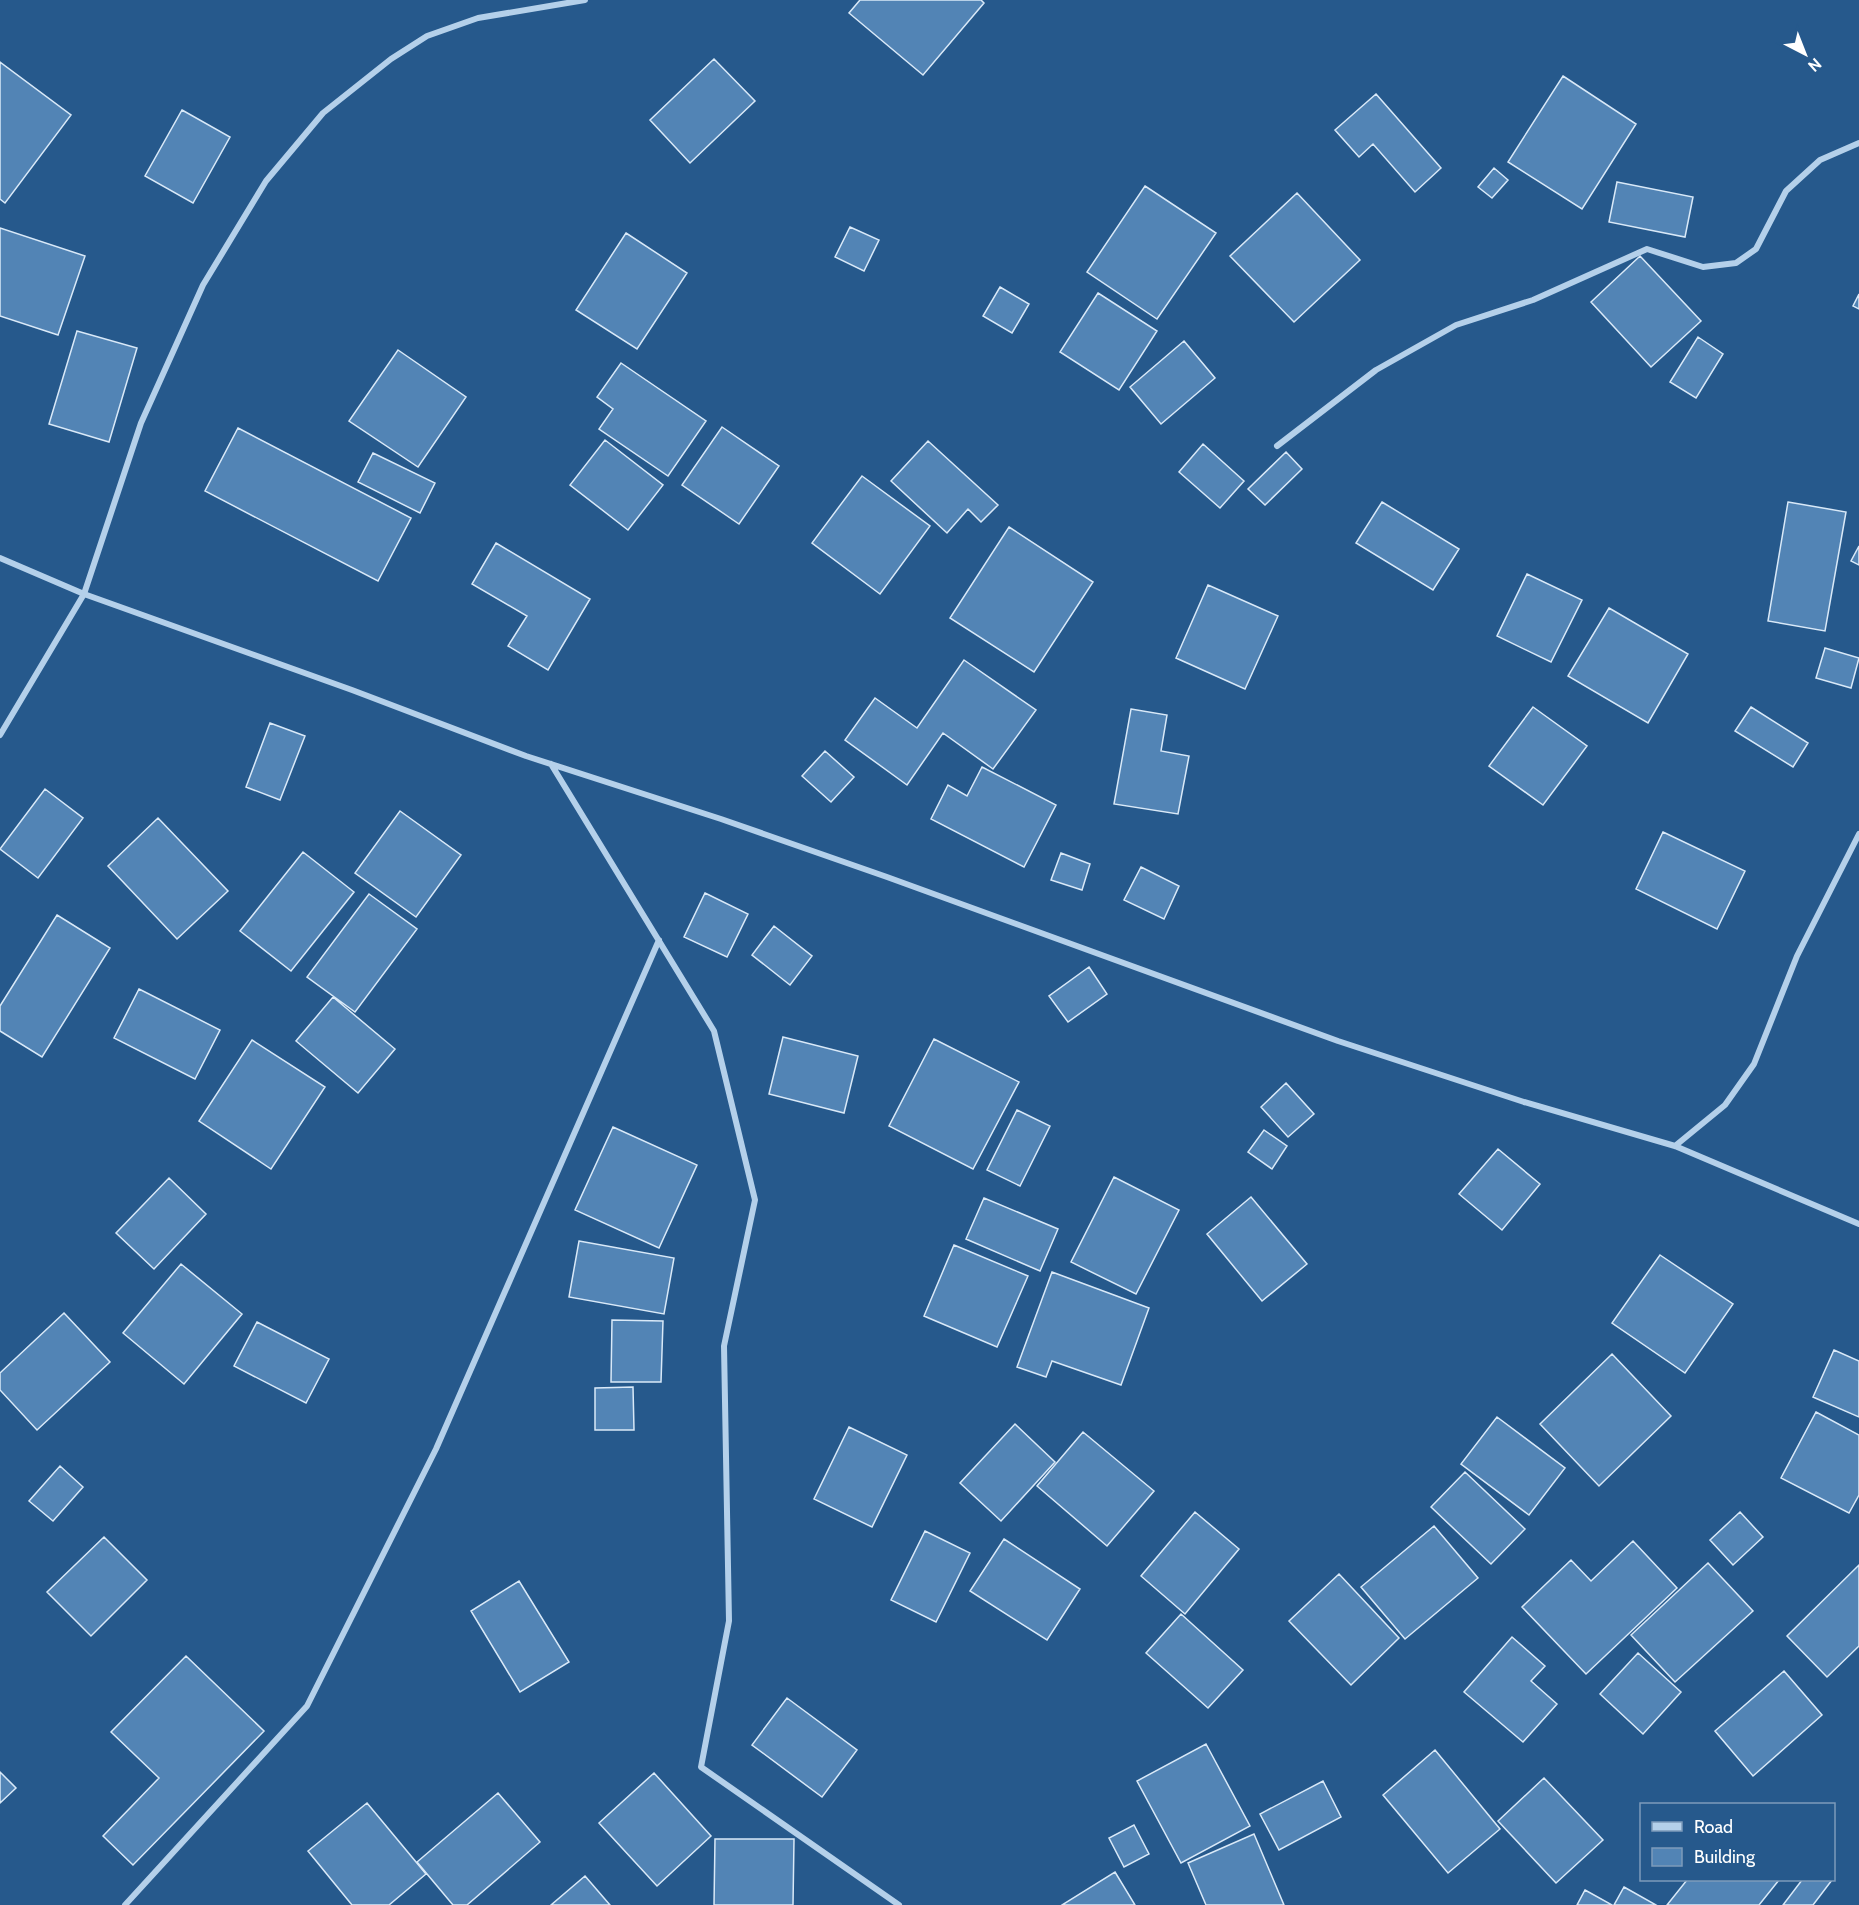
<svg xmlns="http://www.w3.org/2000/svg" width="1859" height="1905" viewBox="0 0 1859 1905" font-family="Cabin,sans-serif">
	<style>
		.building { fill: #5284b5; stroke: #d9e9f8; stroke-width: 1.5 }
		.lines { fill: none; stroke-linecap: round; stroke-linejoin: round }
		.street { stroke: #b4d0ea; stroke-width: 6 }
	</style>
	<rect width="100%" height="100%" fill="#26598c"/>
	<!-- building -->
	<path class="building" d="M860 0H981L984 3 923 75 849 13Z
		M714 59 755 101 690 163 650 120Z
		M0 62 71 115 5 203 0 199Z
		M1563 76 1636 124 1582 209 1508 162Z
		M1376 94 1441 168 1415 192 1373 144 1359 157 1335 130Z
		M182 110 230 137 193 203 145 176Z
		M1494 168 1508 180 1492 198 1478 187Z
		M1617 182 1693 197 1685 237 1609 222Z
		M1145 186 1216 233 1157 319 1087 272Z
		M1297 193 1360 260 1294 322 1230 256Z
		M850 227 879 240 864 271 835 257Z
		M0 228 85 256 58 335 0 316Z
		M626 233 687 273 637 349 576 310Z
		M1640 256 1701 321 1651 367 1591 302Z
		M1000 287 1029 304 1012 333 983 316Z
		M1098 293 1157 331 1119 390 1060 352Z
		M1859 294V309L1853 306Z
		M77 331 137 348 109 442 49 424Z
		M1698 337 1723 354 1696 398 1670 382Z
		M1184 341 1215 378 1161 424 1130 387Z
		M398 350 466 397 418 467 349 421Z
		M621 363 706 421 668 476 599 429 613 409 597 397Z
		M722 427 779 466 739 524 682 485Z
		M238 428 411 518 378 581 205 491Z
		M605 440 663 485 628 530 570 485Z
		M928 441 998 505 981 522 968 509 947 533 891 481Z
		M1203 444 1244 481 1220 508 1179 472Z
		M1286 452 1302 469 1265 505 1248 489Z
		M373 453 435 483 420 513 358 482Z
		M862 476 930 526 880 594 812 543Z
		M1382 502 1459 549 1433 590 1356 543Z
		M1788 502 1846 512 1825 631 1768 621Z
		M1009 527 1093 582 1034 672 950 618Z
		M496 543 590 599 548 670 508 646 527 616 472 584Z
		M1859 546V565L1851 561Z
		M1527 574 1582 600 1551 662 1497 636Z
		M1208 585 1278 616 1245 689 1176 658Z
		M1609 608 1688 654 1648 723 1568 676Z
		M1825 648 1859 658 1851 688 1816 678Z
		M964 660 1036 710 993 769 943 733 907 785 845 740 875 698 917 728Z
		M1533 707 1587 746 1543 805 1489 766Z
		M1751 707 1808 743 1793 767 1735 731Z
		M1131 709 1167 715 1161 751 1189 756 1178 814 1114 804Z
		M270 723 305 736 280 800 246 787Z
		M825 751 854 777 831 802 802 776Z
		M982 767 1056 805 1024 867 931 819 948 785 967 796Z
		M45 789 83 818 38 878 0 849Z
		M400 811 461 855 416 917 355 873Z
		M158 818 228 891 177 939 108 866Z
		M1663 832 1745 871 1717 929 1636 889Z
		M303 852 354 892 291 971 240 931Z
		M1061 853 1090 864 1082 890 1051 880Z
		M1141 867 1179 886 1164 919 1124 900Z
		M705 893 748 914 727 957 684 937Z
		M369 894 417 929 355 1012 307 977Z
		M57 915 110 948 42 1057 0 1031V1006Z
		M774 926 812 956 790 985 752 955Z
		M1089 967 1107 994 1068 1022 1049 996Z
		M139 989 220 1030 195 1079 114 1038Z
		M333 997 395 1049 358 1093 296 1041Z
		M783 1037 858 1056 844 1113 769 1094Z
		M934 1039 1019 1082 973 1169 889 1126Z
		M252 1040 325 1087 271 1169 199 1121Z
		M1286 1083 1314 1114 1288 1137 1261 1107Z
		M1017 1110 1050 1126 1020 1186 987 1170Z
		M613 1127 697 1165 659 1248 575 1210Z
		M1264 1130 1287 1146 1272 1169 1248 1152Z
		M1498 1149 1540 1184 1502 1230 1459 1194Z
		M1114 1177 1179 1210 1136 1294 1071 1262Z
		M169 1178 206 1214 154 1269 116 1233Z
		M1251 1197 1307 1264 1262 1301 1207 1234Z
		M984 1198 1058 1229 1040 1271 966 1239Z
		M579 1241 674 1258 664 1314 569 1297Z
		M954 1245 1028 1276 997 1347 924 1316Z
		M1660 1255 1733 1304 1685 1373 1612 1323Z
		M181 1264 242 1314 184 1384 123 1333Z
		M1052 1272 1149 1308 1121 1385 1052 1361 1046 1377 1017 1367Z
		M64 1313 110 1362 37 1430 0 1390V1373Z
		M612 1320 663 1321 661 1382H611Z
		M257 1322 329 1359 306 1403 234 1366Z
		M1834 1350 1859 1361V1417L1813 1397Z
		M1612 1354 1671 1416 1599 1486 1540 1424Z
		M633 1387 634 1430H595V1388Z
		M1816 1412 1859 1435V1495L1849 1513 1781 1478Z
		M1497 1417 1565 1468 1529 1515 1461 1464Z
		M1015 1424 1055 1462 1001 1521 960 1483Z
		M849 1427 907 1455 872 1527 814 1499Z
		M1083 1432 1154 1491 1107 1546 1037 1486Z
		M60 1466 83 1487 53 1521 29 1501Z
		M1465 1472 1525 1529 1491 1564 1431 1507Z
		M1195 1512 1239 1549 1185 1614 1141 1576Z
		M1740 1512 1763 1537 1733 1565 1710 1540Z
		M1434 1526 1478 1578 1405 1639 1361 1587Z
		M925 1531 970 1553 936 1622 891 1600Z
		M104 1537 147 1580 91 1636 47 1592Z
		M1004 1539 1080 1589 1047 1640 970 1591Z
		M1633 1541 1677 1588 1586 1674 1522 1607 1571 1560 1591 1581Z
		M1708 1563 1753 1611 1675 1682 1631 1635Z
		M1859 1565V1646L1827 1677 1787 1636Z
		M1339 1574 1399 1638 1351 1685 1289 1621Z
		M519 1581 569 1662 520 1692 471 1611Z
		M1181 1614 1243 1670 1208 1708 1146 1653Z
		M1512 1637 1545 1666 1531 1681 1557 1704 1523 1742 1464 1692Z
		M1638 1653 1681 1692 1643 1734 1600 1694Z
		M186 1656 264 1731 133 1865 103 1836 159 1778 111 1732Z
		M1784 1671 1822 1715 1753 1776 1715 1731Z
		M787 1698 857 1750 822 1797 752 1745Z
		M1206 1744 1250 1826 1181 1863 1137 1781Z
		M1435 1750 1500 1829 1448 1873 1383 1795Z
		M0 1772 16 1788 0 1803Z
		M654 1773 711 1836 657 1886 599 1823Z
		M1544 1778 1603 1840 1556 1883 1498 1821Z
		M1323 1781 1341 1817 1279 1850 1260 1814Z
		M498 1793 540 1842 467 1905H453L417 1862Z
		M367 1803 426 1874 389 1905H352L308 1851Z
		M1134 1825 1149 1854 1124 1867 1109 1838Z
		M1254 1834 1284 1905H1206L1188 1863Z
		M715 1839H794L793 1905H714Z
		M1115 1872 1135 1905H1062Z
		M585 1876 610 1905H551Z
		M1687 1880H1779L1759 1905H1667Z
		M1802 1880H1832L1813 1905H1783Z
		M1624 1887 1656 1905H1614Z
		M1585 1890 1612 1905H1577Z"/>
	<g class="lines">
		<!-- street -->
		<path class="street" d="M1277 446 1376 370 1456 325 1533 300 1647 249 1703 267 1736 263 1756 249 1786 191 1820 160 1859 143
			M0 558 84 594 352 690 526 756 721 819 887 877 1338 1041 1524 1102 1675 1146 1859 1224
			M0 735 84 594 141 423 203 285 266 181 323 113 391 59 427 36 478 18 585 0
			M551 764 714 1031 755 1200 724 1346 729 1621 701 1767 899 1905
			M1675 1146 1725 1105 1754 1064 1797 956 1859 834
			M125 1905 307 1706 436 1449 659 940"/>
	</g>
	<!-- legend -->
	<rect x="1640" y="1803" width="195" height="78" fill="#26598c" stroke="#7d9bba" stroke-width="1.5"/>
	<rect x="1652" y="1822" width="30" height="9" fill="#b4d0ea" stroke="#7d9bba" stroke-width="1.5"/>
	<text x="1694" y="1833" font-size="18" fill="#ffffff">Road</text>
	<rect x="1652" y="1848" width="30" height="18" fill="#5284b5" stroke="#7d9bba" stroke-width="1.5"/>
	<text x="1694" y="1863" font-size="18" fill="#ffffff">Building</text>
	<!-- north arrow -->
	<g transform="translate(1805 54) rotate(138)" stroke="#26598c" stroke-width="4.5" paint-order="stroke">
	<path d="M0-4.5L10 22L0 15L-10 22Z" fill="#ffffff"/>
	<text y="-9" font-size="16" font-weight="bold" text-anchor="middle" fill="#ffffff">N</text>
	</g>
</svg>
